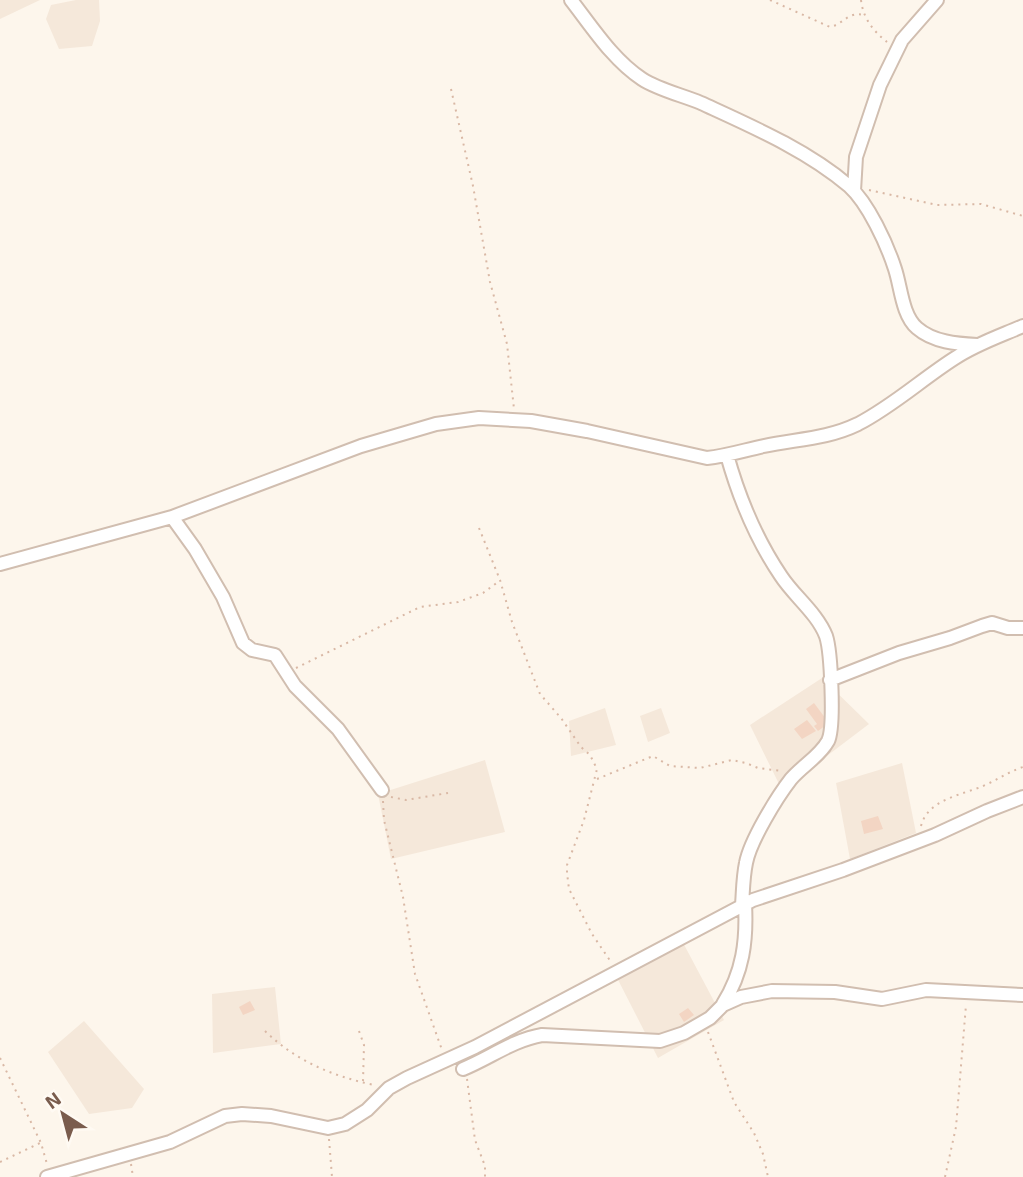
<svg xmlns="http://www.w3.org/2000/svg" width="1023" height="1177" viewBox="0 0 1023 1177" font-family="'Exo 2',sans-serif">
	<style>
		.residential { fill: #f5e8da }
		.building { fill: #f3d5c3 }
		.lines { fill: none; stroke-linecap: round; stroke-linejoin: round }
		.minor-casing { stroke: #d1beb0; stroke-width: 16 }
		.path { stroke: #d9b8a5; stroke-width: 2; stroke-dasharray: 2 5; stroke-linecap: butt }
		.minor { stroke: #fff; stroke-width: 12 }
	</style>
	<rect width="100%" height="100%" fill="#fdf6ec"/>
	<!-- residential -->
	<path class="residential" d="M0 0H40L0 19Z
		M76 0H99L100 21 92 46 59 49 46 19 51 5Z
		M822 678 869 724 782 790 750 725Z
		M605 708 616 745 571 756 569 721Z
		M661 708 670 733 648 742 640 716Z
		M485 760 505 832 391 859 378 794Z
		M902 763 916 833 850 859 836 783Z
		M680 937 724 1020 658 1058 613 970Z
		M275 987 281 1044 213 1053 212 994Z
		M84 1021 144 1089 132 1108 89 1114 48 1052Z"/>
	<!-- building -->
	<path class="building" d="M814 703 829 723 818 731 814 726 817 724 806 709Z
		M807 720 816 731 802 739 794 729Z
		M878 816 883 829 864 834 861 821Z
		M250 1001 255 1010 243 1015 239 1007Z
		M688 1008 694 1015 684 1022 679 1014Z"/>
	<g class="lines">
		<defs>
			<path id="minor" d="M571 0C592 27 613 60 642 79 659 90 682 95 701 103 751 126 807 150 849 186 868 203 887 244 895 269 901 287 902 315 917 328 933 342 957 344 977 345
				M854 191 856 157 880 85 902 40 937 0
				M727 455C739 498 756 539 781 576 794 596 817 613 826 636 831 651 835 727 828 741 820 756 802 766 791 779 777 797 750 841 746 863 743 877 743 892 742 905
				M172 517 195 549 223 597 243 643 252 650 275 655 295 686 338 729 382 790
				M0 564 172 517 361 446 436 424 479 418 531 421 587 431 707 458C727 456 745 450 764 446 797 439 827 439 858 424 893 406 922 379 955 358 976 344 1000 336 1023 326
				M830 680 899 653 950 638 982 626 992 623 1008 628H1023
				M723 1004C743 972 747 941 745 904
				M463 1069C490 1058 513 1040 542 1035L660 1041 684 1033 710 1018 723 1005 741 997 772 991 835 992 882 999 926 990 1023 995
				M47 1177 170 1142 225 1116 242 1114 271 1116 328 1128 345 1124 367 1110 389 1088 407 1078 475 1047 753 900 843 870 935 835 987 811 1023 797"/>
		</defs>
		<!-- minor casing -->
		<use href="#minor" class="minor-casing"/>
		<!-- path -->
		<path class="path" d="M770 0 830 27C844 24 848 11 864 15
			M861 0C863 18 873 31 887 42
			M451 89 473 186 490 282 507 344 514 409
			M869 190 937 205 981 204 1023 216
			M479 528 500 580 512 622 540 694 561 718 581 747 590 755 597 769 584 820 567 865V873L569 889 592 934 611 962
			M296 668 420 607 458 602 483 593 498 582
			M597 779 653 756 670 766 700 768 732 760 746 763 758 768 782 771
			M391 797 406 800 448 793
			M383 801 384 820 403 897 415 974 442 1050
			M921 826C928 799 962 795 983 786 997 780 1008 772 1023 767
			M265 1031C296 1061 332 1076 374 1085
			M359 1031 364 1045 363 1082
			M708 1032 734 1102 754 1133 763 1154 768 1177
			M0 1058 41 1143 47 1164
			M467 1079 475 1140 485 1166V1177
			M329 1139 332 1177
			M0 1162 40 1143
			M131 1164 133 1177
			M945 1177 956 1127 966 1005"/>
		<!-- minor -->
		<use href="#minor" class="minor"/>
	</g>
	<!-- north arrow -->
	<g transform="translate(63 1114) rotate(324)" stroke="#fffaf3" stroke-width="5" paint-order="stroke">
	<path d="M0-5L12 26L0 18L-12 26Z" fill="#7a5c4d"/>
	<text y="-10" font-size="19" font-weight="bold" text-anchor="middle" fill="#7a5c4d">N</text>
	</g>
</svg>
